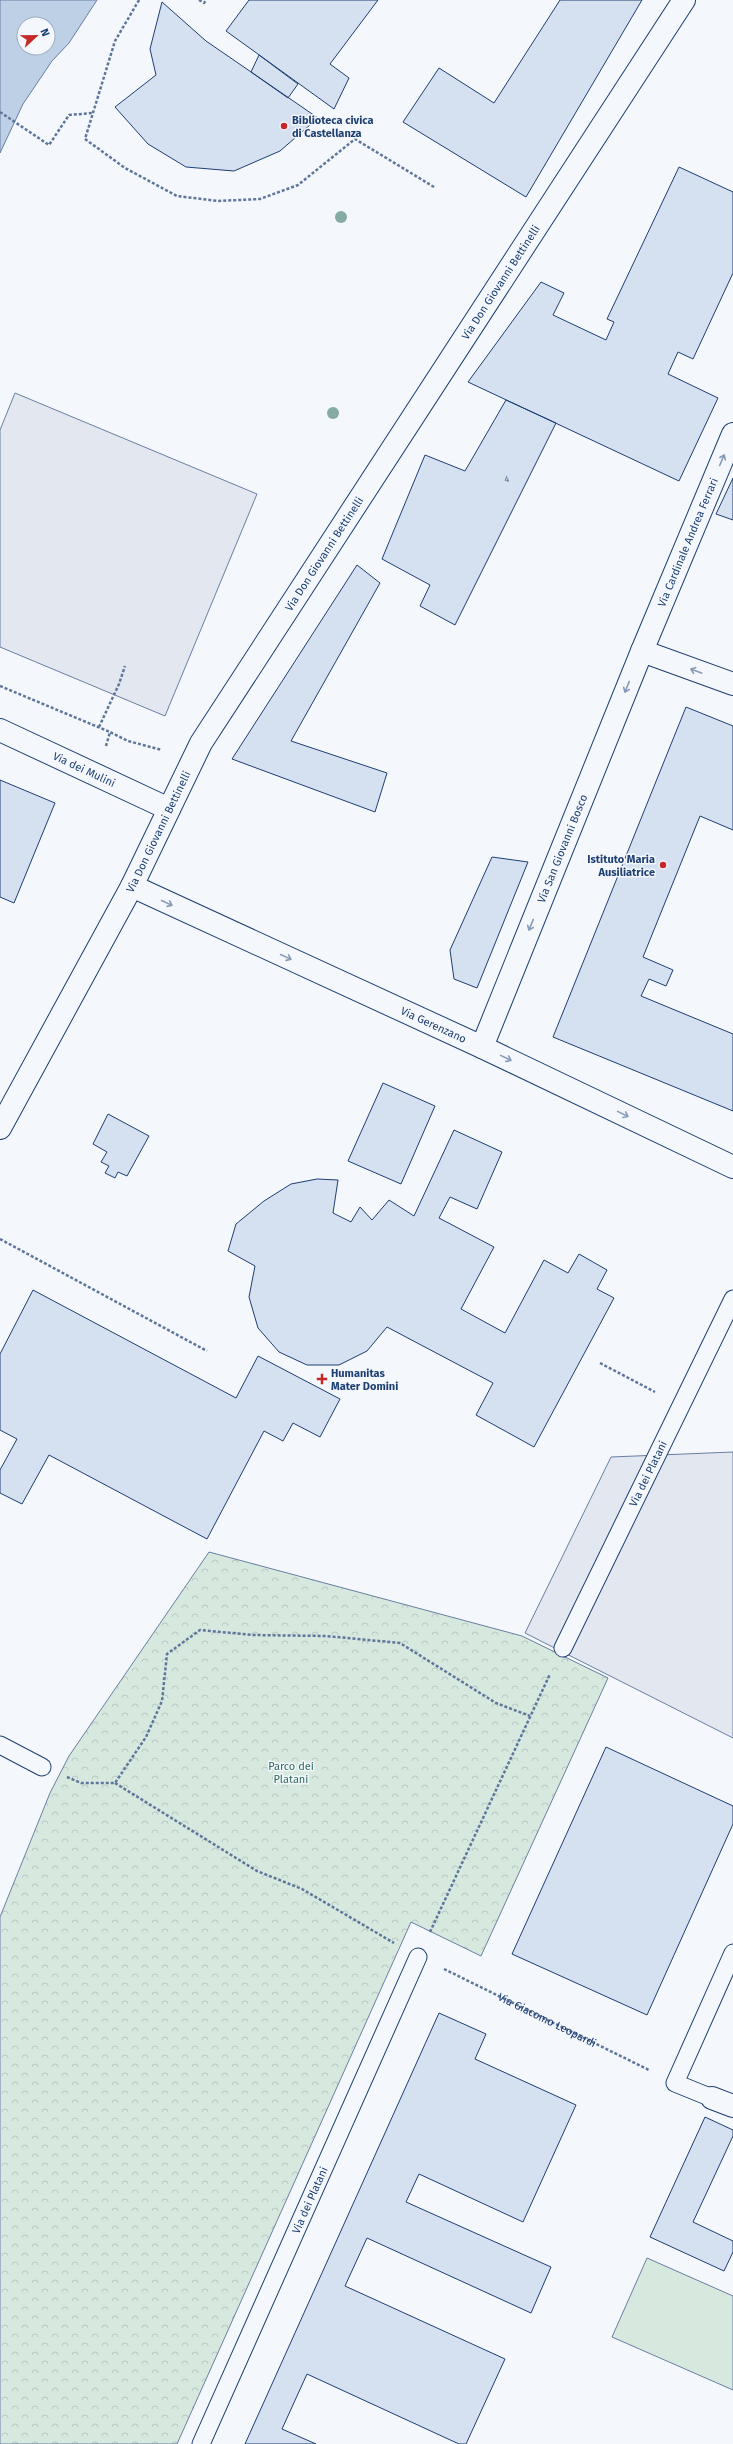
<svg xmlns="http://www.w3.org/2000/svg" width="733" height="2444" viewBox="0 0 733 2444" font-family="'Fira Sans',sans-serif">
	<style>
		.grass { fill: #d7e8df; stroke: #687fa3 }
		.forest { fill: url(#forest-crowns); stroke: #687fa3 }
		.parking { fill: #e3e8f0; stroke: #687fa3 }
		.water { fill: #bed0e5; stroke: #687fa3; fill-rule: evenodd }
		.building { fill: #d5e0f0; stroke: #1d3f73 }
		.lines { fill: none; stroke-linecap: round; stroke-linejoin: round }
		.lane-casing { stroke: #1d3f73; stroke-width: 19 }
		.street-casing { stroke: #1d3f73; stroke-width: 24 }
		.path { stroke: #5e769c; stroke-width: 2.5; stroke-dasharray: 3 2; stroke-linecap: butt }
		.lane { stroke: #f4f7fb; stroke-width: 17 }
		.street { stroke: #f4f7fb; stroke-width: 22 }
		.tree { fill: #86aba6 }
		.oneway { stroke: #889bb7 }
		.poi-dot { fill: #c62828; stroke: #f4f7fb; stroke-width: 1.5 }
		.labels { text-anchor: middle; stroke-width: 3; stroke-linejoin: round; paint-order: stroke }
		.number-label { font-size: 9px; fill: #4b6792 }
		.poi-label { font-size: 11px; font-weight: bold; fill: #1d3f73; stroke: #f4f7fb; text-anchor: start }
		.street-label { font-size: 11px; fill: #1d3f73; stroke: #f4f7fb }
		.park-label { font-size: 11px; fill: #2c6c60; stroke: #f4f7fb }
	</style>
	<defs>
		<pattern id="forest-crowns" width="20" height="18" patternUnits="userSpaceOnUse"><rect width="20" height="18" fill="#d7e8df"/><path d="M2 6a3 3 0 1 1 6 0M12 15a3 3 0 1 1 6 0" fill="none" stroke="#b8c8c3"/></pattern>
	</defs>
	<rect width="100%" height="100%" fill="#f4f7fb"/>
	<!-- grass -->
	<path class="grass" d="M647 2258 733 2296V2390L612 2337Z"/>
	<!-- forest -->
	<path class="forest" d="M209 1552 522 1636 608 1678 481 1956 411 1922 177 2444H0V1917L50 1793 69 1756Z"/>
	<!-- parking -->
	<path class="parking" d="M15 393 257 494 165 716 0 647V430Z
		M733 1452V1738L525 1633 611 1457Z"/>
	<!-- water -->
	<path class="water" d="M0 0H97L69 43 52 61 23 104 0 153ZM24 24H48V48H24Z"/>
	<!-- building -->
	<path class="building" d="M249 0H378L330 64 349 78 334 109 226 31Z
		M560 0H642L526 197 403 122 439 68 494 103Z
		M162 2 206 41 318 118 280 151 234 171 186 167 148 144 115 107 156 75 150 49Z
		M259 55 298 84 288 98 251 72Z
		M679 167 733 192V273L693 359 678 352 668 374 718 398 679 481 468 382 541 282 564 293 553 315 606 340 614 322 607 319Z
		M506 400 556 423 455 625 420 606 430 585 382 559 425 455 465 471Z
		M733 478V520L716 514Z
		M357 565 380 583 291 741 387 773 375 812 232 759Z
		M686 707 733 726V830L700 816 643 957 673 970 666 986 649 979 641 996 733 1034V1111L553 1037Z
		M0 780 55 803 14 903 0 897Z
		M492 857 528 862 477 988 454 979 450 950Z
		M383 1083 435 1106 401 1184 348 1161Z
		M108 1114 149 1136 127 1176 118 1172 115 1178 105 1173 109 1166 101 1162 107 1152 93 1144Z
		M454 1130 502 1152 477 1209 450 1197 439 1218 494 1247 461 1309 505 1333 544 1260 568 1273 579 1254 607 1270 597 1289 614 1298 534 1447 476 1415 493 1383 387 1327 367 1351 339 1365H307L279 1352 258 1328 249 1297 255 1266 228 1251 236 1224 264 1201 291 1184 317 1179 338 1180 333 1213 351 1222 360 1207 372 1220 389 1200 414 1216Z
		M33 1290 236 1398 258 1356 340 1399 320 1437 293 1423 283 1441 264 1431 207 1539 49 1455 22 1504 0 1493V1470L17 1439 0 1430V1354Z
		M606 1747 733 1806V1824L647 2015 512 1954Z
		M439 2013 486 2034 475 2059 576 2105 523 2222 419 2174 406 2202 551 2267 531 2313 367 2238 345 2286 505 2359 466 2444H459L307 2374 282 2429 316 2444H245Z
		M705 2117 733 2130V2136L693 2222 733 2241V2252L724 2271 650 2237Z"/>
	<g class="lines">
		<defs>
			<g id="lane">
				<path id="s2" d="M563 1648 733 1299"/>
				<path d="M0 1745 42 1767"/>
				<path d="M712 2098 675 2083 733 1953"/>
				<path id="s3" d="M201 2444 418 1957"/>
			</g>
			<g id="street">
				<path d="M642 651 733 684"/>
				<path id="s4" d="M0 730 169 809"/>
				<path id="s5" d="M132 886 482 1047 733 1167"/>
				<path id="s6" d="M482 1047 642 651 733 434"/>
				<path id="s7" d="M0 1128 132 886 201 743 684 0"/>
				<path d="M712 2098 733 2106"/>
			</g>
		</defs>
		<!-- lane casing -->
		<use href="#lane" class="lane-casing"/>
		<!-- street casing -->
		<use href="#street" class="street-casing"/>
		<!-- path -->
		<g class="path">
			<path d="M139 0 115 41 85 139 125 168 177 196 218 201 260 199 298 185 355 139 434 187"/>
			<path d="M199 0 204 3 206 0"/>
			<path d="M0 112 49 145 69 115 93 113"/>
			<path d="M0 686 110 732"/>
			<path d="M99 727 119 684 125 666"/>
			<path d="M106 746 110 732 128 741 162 750"/>
			<path d="M0 1239 207 1351"/>
			<path d="M600 1363 655 1392"/>
			<path d="M67 1777 81 1783H115L146 1737 162 1701 167 1654 200 1630 253 1635 326 1636 400 1643 496 1703 530 1716"/>
			<path d="M115 1783 257 1871 302 1889 394 1943"/>
			<path d="M430 1932 550 1674"/>
			<path id="s1" d="M444 1969 649 2070"/>
		</g>
		<!-- lane -->
		<use href="#lane" class="lane"/>
		<!-- street -->
		<use href="#street" class="street"/>
	</g>
	<!-- trees -->
	<g class="tree">
		<circle cx="341" cy="217" r="6"/>
		<circle cx="333" cy="413" r="6"/>
	</g>
	<!-- one-way arrows -->
	<defs><path id="oneway-shaft" d="M-6 0H5M1.5-3L5.5 0L1.5 3" fill="none" stroke-width="1.6" stroke-linecap="round" stroke-linejoin="round"/></defs>
	<g class="oneway">
		<use href="#oneway-shaft" transform="translate(722 460) rotate(-67)"/>
		<use href="#oneway-shaft" transform="translate(696 671) rotate(-160)"/>
		<use href="#oneway-shaft" transform="translate(627 687) rotate(112)"/>
		<use href="#oneway-shaft" transform="translate(167 903) rotate(25)"/>
		<use href="#oneway-shaft" transform="translate(531 925) rotate(112)"/>
		<use href="#oneway-shaft" transform="translate(286 957) rotate(25)"/>
		<use href="#oneway-shaft" transform="translate(506 1058) rotate(26)"/>
		<use href="#oneway-shaft" transform="translate(623 1114) rotate(26)"/>
	</g>
	<!-- markers -->
	<g class="poi-dot">
		<circle cx="284" cy="126" r="4"/>
		<circle cx="663" cy="865" r="4"/>
		<path d="M320 1373h4v4h4v4h-4v4h-4v-4h-4v-4h4z"/>
	</g>
	<g class="labels">
		<!-- number labels -->
		<g class="number-label">
			<text x="507" y="482">4</text>
		</g>
		<!-- poi labels -->
		<g class="poi-label">
			<text x="292" y="124">Biblioteca civica<tspan x="292" dy="13">di Castellanza</tspan></text>
			<text x="655" y="863" text-anchor="end">Istituto Maria<tspan x="655" dy="13">Ausiliatrice</tspan></text>
			<text x="331" y="1377">Humanitas<tspan x="331" dy="13">Mater Domini</tspan></text>
		</g>
		<!-- street labels -->
		<g class="street-label">
			<text dy="4" stroke="none"><textPath href="#s7" startOffset="984">Via Don Giovanni Bettinelli</textPath></text>
			<text dy="4" stroke="none"><textPath href="#s6" startOffset="545">Via Cardinale Andrea Ferrari</textPath></text>
			<text dy="4" stroke="none"><textPath href="#s7" startOffset="660">Via Don Giovanni Bettinelli</textPath></text>
			<text dy="4" stroke="none"><textPath href="#s4" startOffset="93">Via dei Mulini</textPath></text>
			<text dy="4" stroke="none"><textPath href="#s7" startOffset="336">Via Don Giovanni Bettinelli</textPath></text>
			<text dy="4" stroke="none"><textPath href="#s6" startOffset="214">Via San Giovanni Bosco</textPath></text>
			<text dy="4" stroke="none"><textPath href="#s5" startOffset="332">Via Gerenzano</textPath></text>
			<text dy="4" stroke="none"><textPath href="#s2" startOffset="194">Via dei Platani</textPath></text>
			<text dy="4" stroke="none"><textPath href="#s1" startOffset="115">Via Giacomo Leopardi</textPath></text>
			<text dy="4" stroke="none"><textPath href="#s3" startOffset="267">Via dei Platani</textPath></text>
		</g>
		<!-- park labels -->
		<g class="park-label">
			<text x="291" y="1770">Parco dei<tspan x="291" dy="13">Platani</tspan></text>
		</g>
	</g>
	<!-- north arrow -->
	<g transform="translate(36 36) rotate(68)"><circle r="19" fill="#f4f7fb" stroke="#9eadc5"/>
	<path d="M0-3L7 15L0 10L-7 15Z" fill="#c62828"/>
	<text y="-6" font-size="11" font-weight="bold" text-anchor="middle" fill="#1d3f73">N</text>
	</g>
</svg>
